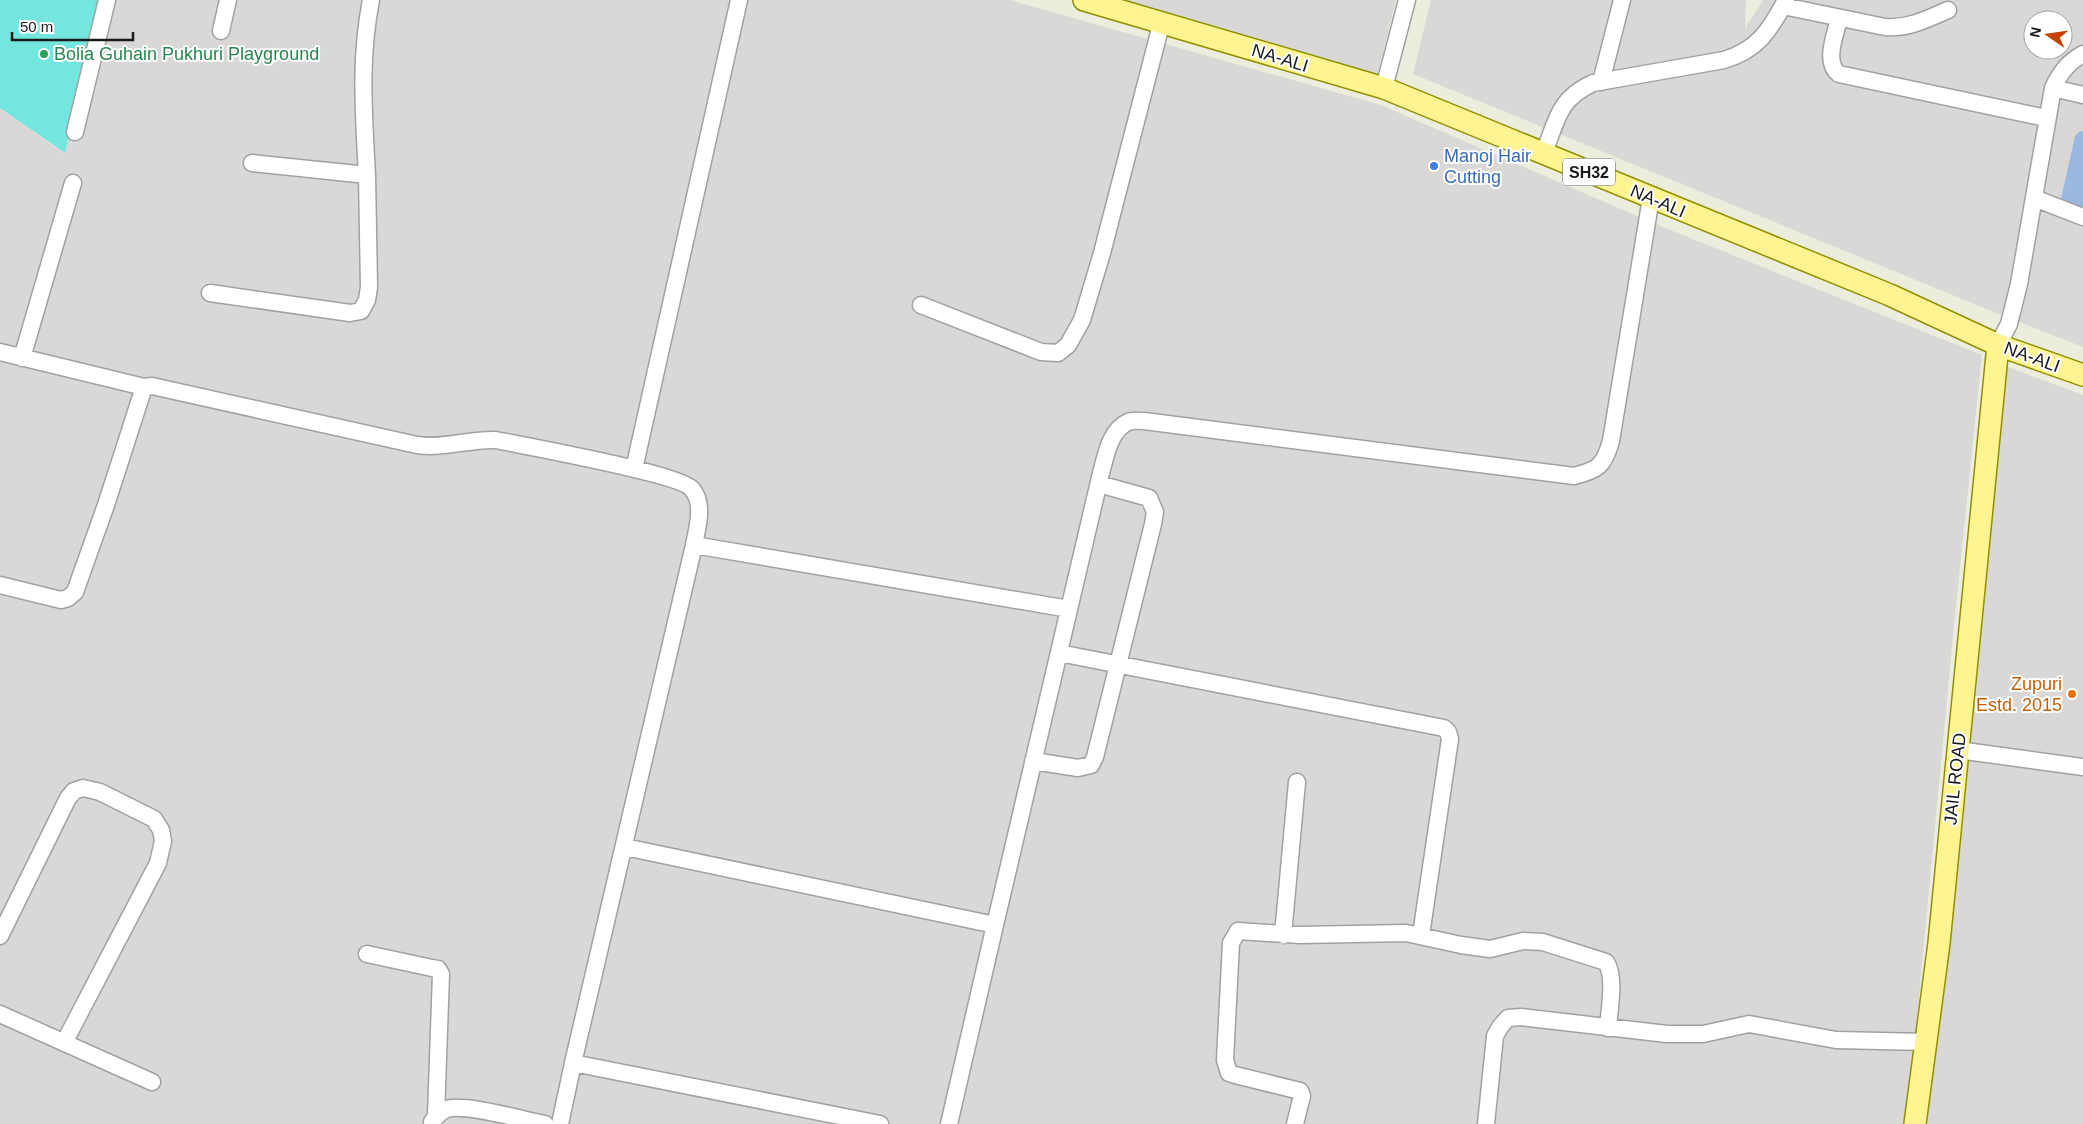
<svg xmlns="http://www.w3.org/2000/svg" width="2083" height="1124" viewBox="0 0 2083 1124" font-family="Helvetica,sans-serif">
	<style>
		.residential { fill: #d9d8d7; fill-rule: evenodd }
		.pitch { fill: #73e6df }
		.water { fill: #9ab9e0 }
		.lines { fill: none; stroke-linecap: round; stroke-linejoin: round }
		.minor-casing { stroke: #a1a1a1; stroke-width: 19 }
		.major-casing { stroke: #919000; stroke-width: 24 }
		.minor { stroke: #fff; stroke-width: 16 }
		.major { stroke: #fff492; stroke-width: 21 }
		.leisure-dot { fill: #2e9e5b; stroke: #fff; stroke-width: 2 }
		.shop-dot { fill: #3f7fe0; stroke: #fff; stroke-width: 2 }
		.food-dot { fill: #e8710a; stroke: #fff; stroke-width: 2 }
		.labels { text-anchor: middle; stroke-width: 4; stroke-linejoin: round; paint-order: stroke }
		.shield { fill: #fff; stroke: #5f5f5f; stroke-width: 1 }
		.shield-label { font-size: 16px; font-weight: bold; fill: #1a1a1a }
		.leisure-label { font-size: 18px; fill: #27864d; stroke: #fff; text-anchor: start }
		.street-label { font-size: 18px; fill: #1a1a1a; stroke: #fff }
		.shop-label { font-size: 18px; fill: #366cbe; stroke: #fff; text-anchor: start }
		.food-label { font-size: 18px; fill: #c56008; stroke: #fff; text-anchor: end }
	</style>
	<rect width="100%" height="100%" fill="#ededde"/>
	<!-- residential -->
	<path class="residential" d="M99 0H1010L1381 105 1653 223 1982 355 1954 626 1907 1124H0V108L64 153Z
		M1104 0H1396L1376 81Z
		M1431 0H1746L1745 29 1763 0H2083V347L1989 310 1413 74ZM2033 20H2063V50H2033Z
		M2000 364 2083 395V1124H1922Z"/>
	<!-- pitch -->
	<path class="pitch" d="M0 0H99L65 153 0 108Z"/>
	<!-- water -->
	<path class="water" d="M2083 131V211L2060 203 2075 136 2079 132Z"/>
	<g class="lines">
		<defs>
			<path id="minor" d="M1783 6 1885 27C1908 29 1927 19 1948 10
				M1839 18C1836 34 1823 62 1839 74L2046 118
				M221 31 228 0
				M1601 82 1622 0
				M1384 88 1407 0
				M2053 88 2083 95
				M75 132 107 0
				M1544 153C1557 120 1558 99 1593 83L1724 60C1758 50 1770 30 1786 0
				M252 163 367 175
				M2034 198 2083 217
				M210 293 350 313 361 311 367 300 369 287C368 250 368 213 367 176 364 115 359 61 371 0
				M921 305 1041 352 1058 353 1068 345 1082 320 1102 253 1162 21
				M1998 345 2009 324 2019 284 2053 88C2060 73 2068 62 2083 54
				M0 352 144 387 152 386 417 445C444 449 469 439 496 440 525 446 680 474 692 489 705 504 697 528 694 545L573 1063 560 1124
				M22 358 73 183
				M634 469 739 0
				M694 545 1069 609
				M0 585 61 600 68 598 75 592 106 505 144 387
				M1059 653 1444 728 1448 732 1450 739 1421 935
				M1958 750 2083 767
				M1033 761 1078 768 1091 765 1095 757 1153 524 1155 512 1149 498 1099 484
				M625 847 995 925 1101 473C1106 455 1110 430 1128 422 1132 420 1139 421 1144 421L1574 476C1598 470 1604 466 1611 441L1651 198
				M1283 935 1297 782
				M0 936 68 798 74 791 83 788 100 792 154 819 161 830 163 841 158 863 64 1043
				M367 954 432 968 438 969 441 974 436 1115
				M0 1014 152 1082
				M573 1063 880 1124
				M432 1122C436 1116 440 1112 446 1109 465 1103 523 1120 545 1124
				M949 1124 995 925
				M1295 1124 1302 1096 1300 1091 1235 1075 1229 1073 1225 1060 1231 943 1238 931 1300 935 1406 933 1461 945 1490 949 1523 941 1543 942 1606 962C1616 977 1609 1011 1608 1028
				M1486 1124 1495 1036 1500 1027 1508 1018 1521 1017 1667 1034H1703L1749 1024 1836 1040 1926 1042"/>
			<path id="major" d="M1084 0 1384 88 1890 295 1998 345 2083 375
				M1915 1124 1939 943 1998 345"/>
		</defs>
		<!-- minor casing -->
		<use href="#minor" class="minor-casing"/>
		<!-- major casing -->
		<use href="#major" class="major-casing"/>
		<!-- minor -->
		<use href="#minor" class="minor"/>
		<!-- major -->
		<use href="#major" class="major"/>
	</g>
	<!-- markers -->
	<circle class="leisure-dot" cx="44" cy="54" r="5"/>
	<circle class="shop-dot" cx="1434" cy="166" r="5"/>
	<circle class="food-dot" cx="2072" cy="694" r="5"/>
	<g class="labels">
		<!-- shield labels -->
		<rect class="shield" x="1563" y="158.5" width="52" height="27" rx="4"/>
		<g class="shield-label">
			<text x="1589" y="178">SH32</text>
		</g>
		<!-- leisure labels -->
		<g class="leisure-label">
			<text x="54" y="60">Bolia Guhain Pukhuri Playground</text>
		</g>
		<!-- street labels -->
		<g class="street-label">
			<text transform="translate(1280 58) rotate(17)" y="6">NA-ALI</text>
			<text transform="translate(1658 201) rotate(23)" y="6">NA-ALI</text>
			<text transform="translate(2032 357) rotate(20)" y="6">NA-ALI</text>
			<text transform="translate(1955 779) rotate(-84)" y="6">JAIL ROAD</text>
		</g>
		<!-- shop labels -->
		<g class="shop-label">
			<text x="1444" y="162">Manoj Hair<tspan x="1444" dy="21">Cutting</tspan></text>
		</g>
		<!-- food labels -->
		<g class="food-label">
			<text x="2062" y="690">Zupuri<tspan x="2062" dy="21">Estd. 2015</tspan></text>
		</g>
	</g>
	<!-- north arrow -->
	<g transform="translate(2048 35) rotate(283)"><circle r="24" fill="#ffffff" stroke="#a3a3a3"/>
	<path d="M0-4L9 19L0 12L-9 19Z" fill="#c54100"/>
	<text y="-8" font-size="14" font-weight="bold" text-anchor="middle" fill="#1a1a1a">N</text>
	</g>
	<!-- scale -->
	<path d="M12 32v8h121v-8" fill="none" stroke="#1a1a1a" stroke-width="2.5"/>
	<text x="20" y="32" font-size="15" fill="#1a1a1a" stroke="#ffffff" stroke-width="4" paint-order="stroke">50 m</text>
</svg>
